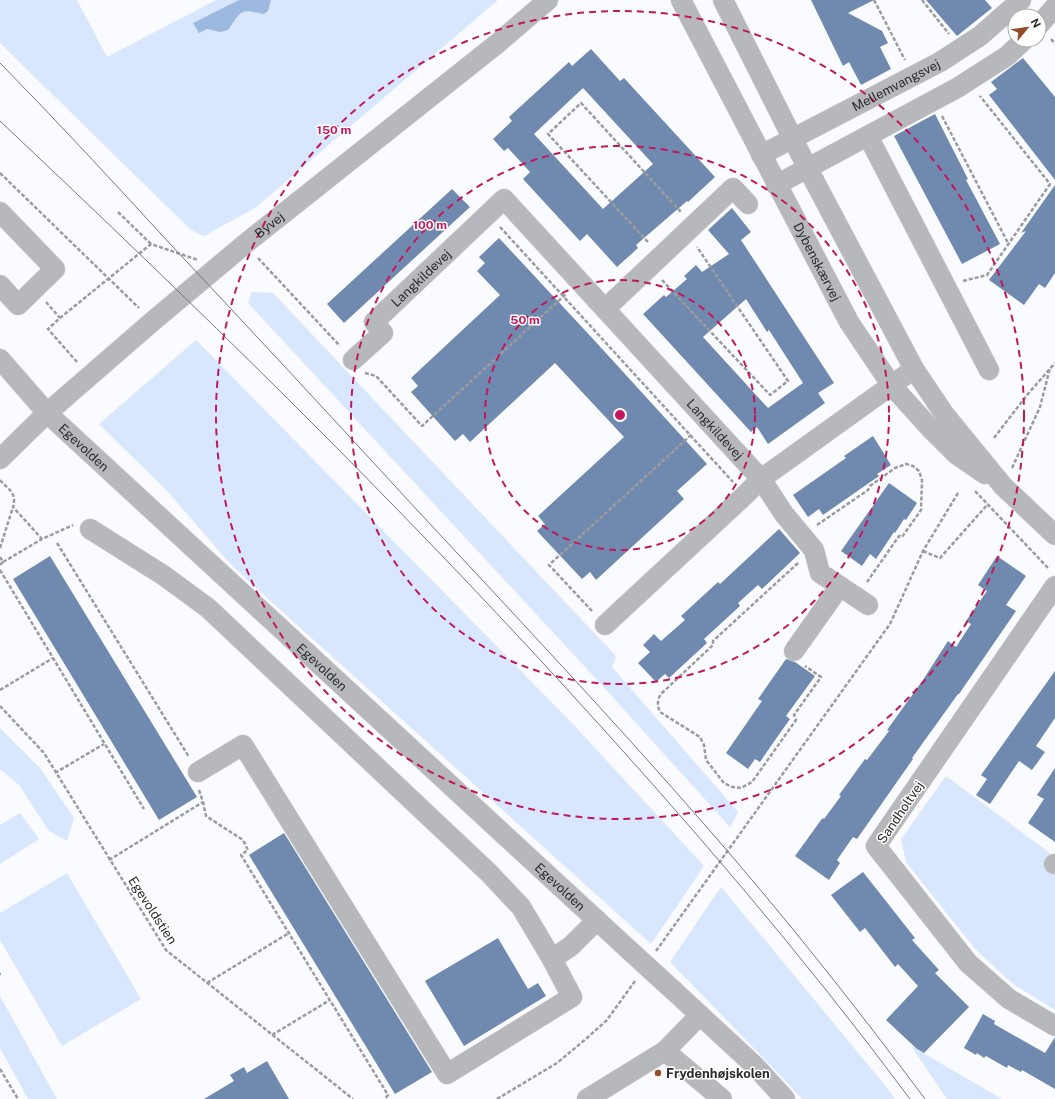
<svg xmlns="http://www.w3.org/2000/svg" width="1055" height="1099" viewBox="0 0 1055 1099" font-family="'Public Sans',sans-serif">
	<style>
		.green { fill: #d8e7fd }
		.water { fill: #9eb9e0 }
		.building { fill: #7089ae; fill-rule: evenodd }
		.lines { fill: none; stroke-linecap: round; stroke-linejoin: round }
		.minor-casing { stroke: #d4d6d9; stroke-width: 21 }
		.path { stroke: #9a9c9f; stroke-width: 2.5; stroke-dasharray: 4 2; stroke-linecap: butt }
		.minor { stroke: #b7b8bb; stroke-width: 20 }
		.tram { stroke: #76787a; stroke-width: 1 }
		.minor-bridge-casing { stroke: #d4d6d9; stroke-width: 21; stroke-linecap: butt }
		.minor-bridge { stroke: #b7b8bb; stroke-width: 20 }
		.ring { fill: none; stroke: #c2185b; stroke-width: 2; stroke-dasharray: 7 5 }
		.poi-dot { fill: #934d26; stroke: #fff; stroke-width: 1.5 }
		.labels { text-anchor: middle; stroke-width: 3; stroke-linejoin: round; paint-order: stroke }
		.street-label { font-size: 13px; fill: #292b2d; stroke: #fff }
		.poi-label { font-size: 13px; font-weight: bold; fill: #292b2d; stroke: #fff; text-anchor: start }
		.centre { fill: #c2185b; stroke: #fff; stroke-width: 2 }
		.ring-label { font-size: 12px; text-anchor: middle; font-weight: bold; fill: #c2185b; stroke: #fff; stroke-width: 3; stroke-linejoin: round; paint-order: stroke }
	</style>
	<rect width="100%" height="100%" fill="#f9fbff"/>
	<!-- green -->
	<path class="green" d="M0 0H77L107 57 216 0H498L255 208 204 236 191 230 0 43Z
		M252 292 273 293 616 656 612 667 738 812 730 827 599 682 248 303Z
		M196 340 571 722 704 866 651 944 233 567 168 492 99 424Z
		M0 728 40 768 74 818 67 841 49 831 19 785 0 769Z
		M946 776 1055 857V1010L1013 984 975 949 906 862 901 839Z
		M20 813 39 839 0 864V825Z
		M67 873 141 999 62 1046 0 940V913Z
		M721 887 884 1084 895 1099H802L779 1074 670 962Z
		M0 996 57 1099H28L0 1048Z
		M911 1046 1002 1099H947Z"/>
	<!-- water -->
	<path class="water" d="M239 0H271L268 11 264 14C239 9 243 9 228 30L220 32 207 29 199 33 193 23Z"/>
	<!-- building -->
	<path class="building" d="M811 0H874L848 13 882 31 888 43 880 47 891 69 861 85 849 62 843 66Z
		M926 0H985L992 8 957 36Z
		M591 49 620 81 624 78 715 177 688 202 687 201 636 245 638 248 617 267 587 234 580 241 523 179 530 172 508 148 504 151 493 139 512 121 509 117 569 62 572 66ZM583 88 653 164 603 209 534 134Z
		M1023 58 1055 97V180L989 95 997 89 991 82Z
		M935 114 968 179 966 180 973 193 1000 244 962 264 894 136Z
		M1055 185V273L1045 288 1039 284 1024 305 989 280 1026 231 1021 233Z
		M452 189 470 207 344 323 327 304Z
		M732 208 751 232 741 240 834 383 818 393 825 403 768 444 757 427 751 432 643 314 664 295 666 297 687 279 684 276 696 265 702 272 729 254 708 230ZM746 299 767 332 769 330 803 383 768 408 703 337Z
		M499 238 594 340 707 464 677 491 684 499 596 580 590 572 582 579 537 531 545 524 538 516 624 437 555 363 470 442 463 434 455 441 411 392 418 386 411 378 500 295 477 271 485 263 479 257Z
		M873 436 891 465 877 474 879 476 823 515 819 509 808 517 793 495 846 458 844 456Z
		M889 483 917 503 906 520 904 519 895 533 894 532 876 559 870 554 862 566 841 551Z
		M779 529 800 553 762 589 758 585 738 603 740 606 704 639 707 643 669 678 665 674 656 682 638 663 650 652 643 645 654 634 661 641 685 620 681 616 718 582 720 584Z
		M50 556 197 797 159 820 13 579Z
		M997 556 1026 576 1006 605 1016 611 959 694H958L912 758 913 759 857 839 853 837 837 860 840 863 829 880 795 856 821 820 823 818 824 819 841 796 839 795 865 759 867 760 889 731 887 730 923 680 948 641 956 647 971 624 966 621 987 591 978 585Z
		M786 659 795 662 815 676 786 716 790 719 773 743 760 762 755 759 748 769 726 753 762 701 758 699Z
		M1055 671V718L1036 746 1045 752 1032 770 1019 761 990 804 976 795 987 779 981 775Z
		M1055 768V842L1028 823 1044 799 1037 795Z
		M284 833 432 1072 395 1094 249 855Z
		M863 872 915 938 912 940 939 970 935 973 969 1007 924 1053 917 1049 886 1020 918 986 898 964 895 967 865 928 860 932 831 895Z
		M498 938 528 989 538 983 546 996 464 1046 425 981Z
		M983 1014 995 1021 994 1024 1045 1053 1055 1037V1089L1022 1070 1021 1072 1008 1065 1007 1068 986 1056 984 1058 977 1053 976 1055 964 1048Z
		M267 1061 289 1099H204L234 1081 230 1075 244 1067 247 1073Z"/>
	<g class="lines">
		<defs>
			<g id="minor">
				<path id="s1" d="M681 0 849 322 892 386 930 428 956 454 985 474"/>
				<path d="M723 0 808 169 914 369 945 415 1003 486 1055 535"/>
				<path d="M1039 25 1055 7"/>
				<path d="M868 136 989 370"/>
				<path id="s2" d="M761 155 940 62 980 36 1021 0"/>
				<path d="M776 185 957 88 1007 56 1024 40"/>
				<path d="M0 212 55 269 18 305 0 285"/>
				<path d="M605 309 733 188 748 204"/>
				<path id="s3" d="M0 359 47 413 628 949"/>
				<path id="s4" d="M353 360 383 333 374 322 504 199 761 479 914 369"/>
				<path id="s5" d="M0 459 47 413 153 321 245 244 498 43 548 0"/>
				<path d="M90 529 163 575 208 608 489 873 521 907 552 959 571 946 597 920"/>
				<path d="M1055 586 876 846 968 963 1009 999 1055 1026"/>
				<path d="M605 625 745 495 761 479 784 514 814 550 820 573 868 605"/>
				<path d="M794 651 840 586"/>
				<path d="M198 772 243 745 447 1074 572 997 552 959"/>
				<path d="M1054 864H1055"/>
				<path d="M674 991 755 1066 785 1099"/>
				<path d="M665 1051 700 1015"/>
				<path d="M587 1099 665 1051 722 1099"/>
			</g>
		</defs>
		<!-- minor casing -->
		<use href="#minor" class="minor-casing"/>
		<!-- path -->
		<path class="path" d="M874 0 905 60
			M922 0 949 34
			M1051 39 1055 44
			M942 116 1008 243
			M0 173 139 308
			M118 212 151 244
			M500 227 733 482
			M648 242 548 134 581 103 681 212
			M258 258 340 346
			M662 280 770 395 788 381 697 247
			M963 281 987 275 1050 184 980 96
			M46 302 60 318
			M77 362 48 329 60 318 151 244 198 260
			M365 373 376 376 422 426 566 294
			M994 438 1027 395 1055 363
			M1012 468 1040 407 1050 368
			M0 480C9 490 17 493 13 507L42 539 73 525
			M975 491 1049 569
			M817 525 868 490 870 486 895 468 906 464 913 466 919 471 922 480 921 510 902 537 899 536 867 582
			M57 543 189 757
			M0 548 13 507
			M923 551 940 558 988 504
			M0 557 3 562 0 565
			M3 562 42 539
			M798 563 713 641V645L662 693C657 699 657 705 660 712L700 737 704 745 706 760 724 783 732 787 741 788 752 782 757 775 796 720 794 715 821 677 805 666
			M0 570 144 809
			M592 611 549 565 691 435
			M0 690 53 658
			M0 706 44 753 166 950 353 1099
			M55 773 104 744
			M199 790 203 802 206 816 243 840 248 850 241 855 388 1095 385 1099
			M109 860 203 802
			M656 951 890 624 923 551 958 493
			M0 974H1
			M207 983 289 933
			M272 1035 330 1000
			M0 1069 18 1099
			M497 1099 557 1063 587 1038 607 1020 635 981"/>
		<!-- minor -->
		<use href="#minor" class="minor"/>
		<!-- tram -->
		<path class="tram" d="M0 63C59 123 115 184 172 246 250 329 328 413 405 497 508 608 612 718 711 832 786 918 857 1008 925 1099
			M0 121C194 304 385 490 565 687 686 819 803 955 910 1099"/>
		<defs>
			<path id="minor-bridge" d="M628 949 674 991"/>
		</defs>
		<!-- minor-bridge casing -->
		<use href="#minor-bridge" class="minor-bridge-casing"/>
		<!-- minor-bridge -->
		<use href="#minor-bridge" class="minor-bridge"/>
	</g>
	<!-- distance rings -->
	<g class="ring">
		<circle cx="620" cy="415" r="135"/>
		<circle cx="620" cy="415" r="269"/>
		<circle cx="620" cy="415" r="404"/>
	</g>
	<!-- markers -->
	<circle class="poi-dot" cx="658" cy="1073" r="4"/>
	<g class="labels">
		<!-- street labels -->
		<g class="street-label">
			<text dy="5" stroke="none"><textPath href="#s2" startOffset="152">Mellemvangsvej</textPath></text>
			<text dy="5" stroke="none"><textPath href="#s5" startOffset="357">Byvej</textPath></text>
			<text dy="5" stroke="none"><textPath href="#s1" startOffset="295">Dybenskærvej</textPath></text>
			<text dy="5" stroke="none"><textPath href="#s4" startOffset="119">Langkildevej</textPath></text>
			<text dy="5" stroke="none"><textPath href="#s4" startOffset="546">Langkildevej</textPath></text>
			<text dy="5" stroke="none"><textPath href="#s3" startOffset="122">Egevolden</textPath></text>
			<text dy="5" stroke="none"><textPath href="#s3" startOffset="446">Egevolden</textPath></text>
			<text transform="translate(900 812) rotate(-56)" y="5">Sandholtvej</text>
			<text dy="5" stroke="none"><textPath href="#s3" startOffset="770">Egevolden</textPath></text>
			<text transform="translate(153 910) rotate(57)" y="5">Egevoldstien</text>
		</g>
		<!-- poi labels -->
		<g class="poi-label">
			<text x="666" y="1078">Frydenhøjskolen</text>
		</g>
	</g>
	<circle cx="620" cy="415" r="6" class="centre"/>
	<g class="ring-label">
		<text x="334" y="134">150 m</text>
		<text x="430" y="229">100 m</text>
		<text x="525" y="324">50 m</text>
	</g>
	<!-- north arrow -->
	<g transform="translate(1027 28) rotate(61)"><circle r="19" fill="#ffffff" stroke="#a9aaab"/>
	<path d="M0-3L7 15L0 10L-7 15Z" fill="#934d26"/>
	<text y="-6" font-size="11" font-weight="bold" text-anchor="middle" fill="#292b2d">N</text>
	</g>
</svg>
